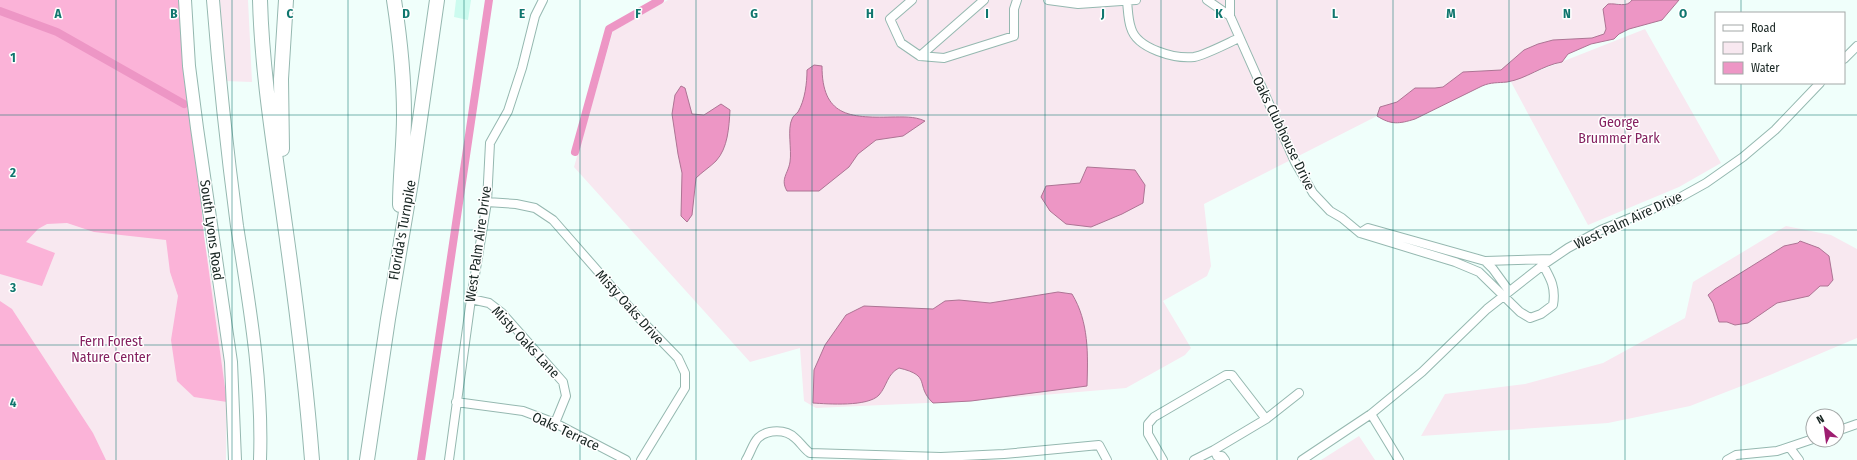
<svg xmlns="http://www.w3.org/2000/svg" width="1857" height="460" viewBox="0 0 1857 460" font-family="'Fira Sans Condensed',sans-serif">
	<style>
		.built { fill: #ccfbef }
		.green { fill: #f8e8f0 }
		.forest { fill: #fbb3d8 }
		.water { fill: #ed96c5; stroke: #ad7494 }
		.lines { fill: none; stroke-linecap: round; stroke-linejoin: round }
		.canal { stroke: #ed96c5; stroke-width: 8 }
		.minor-casing { stroke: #95b8b0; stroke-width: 10 }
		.primary-casing { stroke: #95b8b0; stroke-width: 14 }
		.motorway-casing { stroke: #95b8b0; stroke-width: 16 }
		.minor { stroke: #fff; stroke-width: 8 }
		.primary { stroke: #fff; stroke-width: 12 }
		.motorway { stroke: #fff; stroke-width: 14 }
		.grid { fill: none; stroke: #0f766e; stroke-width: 1; stroke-opacity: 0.55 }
		.labels { text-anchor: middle; stroke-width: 3; stroke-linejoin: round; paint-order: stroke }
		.park-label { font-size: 14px; fill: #84205f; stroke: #fff }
		.street-label { font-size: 14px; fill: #182522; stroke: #fff }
		.grid-label { font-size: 13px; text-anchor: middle; font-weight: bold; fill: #0f766e; stroke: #fff; stroke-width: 3; stroke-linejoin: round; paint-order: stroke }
	</style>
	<rect width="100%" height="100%" fill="#f0fffb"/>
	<!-- built -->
	<path class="built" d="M456 0H471L468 20 454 17Z"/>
	<!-- green -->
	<path class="green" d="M0 0 197 193 227 374 226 460H0Z
		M220 0H248L252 82 225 81Z
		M668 0H1632C1628 6 1623 5 1616 3L1604 34 1592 38 1553 40 1538 44 1524 50 1501 70 1463 72 1443 87 1435 88H1415L1397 102 1380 107 1377 116 1204 204 1211 266 1207 276 1163 301 1191 348 1185 355 1126 388 971 401 816 408 804 401 800 348 750 362 574 167 613 31Z
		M1645 29 1721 163 1679 187 1588 225 1511 82Z
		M1786 226 1831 235 1857 249V338L1770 375 1690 406 1608 423 1421 436 1445 394 1525 384 1603 363 1685 318 1693 282Z
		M1359 436 1375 460H1321Z"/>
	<!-- forest -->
	<path class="forest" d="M0 0H187L189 66 204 236 227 402 194 397 177 381 171 340 178 296 170 272 166 240 94 232 67 223 47 224 38 229 26 242 55 253 42 286 0 274Z
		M0 301 12 309 93 433 106 460H0Z"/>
	<!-- water -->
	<path class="water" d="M1632 0H1679L1662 20 1629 29 1619 34 1614 39 1591 44 1568 54 1562 62C1543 65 1526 79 1507 82 1498 83 1491 82 1482 86L1415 119C1399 124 1391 125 1377 116L1380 107 1397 102 1415 88H1435L1443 87 1463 72 1501 70 1524 50 1538 44 1553 40 1592 38 1604 34 1606 29 1603 9 1608 4C1617 3 1627 8 1632 0Z
		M814 65 822 66C822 116 849 118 891 117 903 117 914 116 925 121L903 136 876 140 858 154 849 167 819 191H787C780 179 788 174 790 162 792 150 787 129 792 119 793 116 796 114 798 112 805 100 807 83 807 70Z
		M681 86 685 88 692 114 704 115 721 104 730 110C729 127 728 148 716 161 710 167 702 172 696 178L692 215 687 222 681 216 682 173 678 154 672 114 675 95Z
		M1087 167 1135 170 1145 185 1143 203 1122 214 1091 227 1066 224 1050 211 1041 197 1046 186 1080 183Z
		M1800 241 1819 248 1829 256 1833 280 1828 286H1820L1809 296 1777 303 1748 323 1735 325 1727 322H1719L1713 303 1708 295 1715 289 1784 246 1798 243Z
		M1058 292 1072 294C1089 322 1088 354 1087 386L971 401 933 403C914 385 933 376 899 368 887 374 887 386 879 395 868 407 828 404 813 403L814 370 825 345 846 315 864 306 933 309 945 301 959 300 990 303Z"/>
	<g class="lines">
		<!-- canal -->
		<path class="canal" d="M0 11 57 32 184 104
			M575 152 609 29 660 0
			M421 460 489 0"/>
		<defs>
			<path id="minor" d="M912 0 890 19 901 43 920 56 944 58 1014 36V9L1017 0
				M1048 0 1078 4 1136 0
				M1207 0 1230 16 1295 162 1313 193 1330 211 1342 218 1360 233 1455 262 1479 272 1520 312 1530 318 1541 314 1553 305C1556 288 1551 279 1543 265
				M1230 0V16
				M1127 1C1128 10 1128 20 1131 28 1137 49 1175 59 1194 57 1205 55 1228 43 1239 38
				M920 56 984 0
				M1844 59 1857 46
				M487 202 516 204 535 208 553 220 638 317 678 358 685 373V388L641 460
				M1360 233 1368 228 1485 261 1493 269 1509 291
				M1485 261 1551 259
				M471 299 489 303 502 313 563 382 566 396 555 423
				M456 402 523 411 555 423 626 460
				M1371 414 1399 460
				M1837 431 1857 424
				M1790 448 1799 460
				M1217 456 1214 450 1266 419 1299 393
				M1217 456H1222L1225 460
				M449 460 471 299 487 202 490 143 508 111 522 68 535 16 543 0
				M746 460C750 454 753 443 758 438 768 429 786 429 795 438 801 443 804 449 810 453L941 457 1004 454 1099 445 1107 460
				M1163 460 1148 434V424L1154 417 1226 375H1232L1235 379 1266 419
				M1194 460 1214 450
				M1302 460 1371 414 1422 372 1487 309 1543 265 1568 248 1601 230 1679 198 1706 183 1743 157 1775 130 1820 83
				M1727 460 1736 455 1777 451 1813 439"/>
			<path id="primary" d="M185 0 189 66 197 128 231 362 235 460
				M213 0C219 76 227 150 237 226 249 303 263 381 260 460"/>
			<path id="motorway" d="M260 0C262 75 275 151 285 225 296 303 306 382 312 460
				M394 0C400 39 404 77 404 116 404 146 400 175 400 205
				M282 149 281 79 286 0
				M367 460 388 319 411 182 437 0"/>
		</defs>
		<!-- minor casing -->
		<use href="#minor" class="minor-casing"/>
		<!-- primary casing -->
		<use href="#primary" class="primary-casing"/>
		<!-- motorway casing -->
		<use href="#motorway" class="motorway-casing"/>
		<!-- minor -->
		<use href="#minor" class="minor"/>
		<!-- primary -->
		<use href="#primary" class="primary"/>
		<!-- motorway -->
		<use href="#motorway" class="motorway"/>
	</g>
	<!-- grid -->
	<path class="grid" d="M116 0V460M232 0V460M348 0V460M464 0V460M580 0V460M696 0V460M812 0V460M928 0V460M1045 0V460M1161 0V460M1277 0V460M1393 0V460M1509 0V460M1625 0V460M1741 0V13M1741 83V460M0 115H1857M0 230H1857M0 345H1857"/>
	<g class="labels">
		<!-- park labels -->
		<g class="park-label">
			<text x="1619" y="127">George<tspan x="1619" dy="16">Brummer Park</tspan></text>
			<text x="111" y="346">Fern Forest<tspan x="111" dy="16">Nature Center</tspan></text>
		</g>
		<!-- street labels -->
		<g class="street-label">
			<text transform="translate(1284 133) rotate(64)" y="5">Oaks Clubhouse Drive</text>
			<text transform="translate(1628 220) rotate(-25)" y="5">West Palm Aire Drive</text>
			<text transform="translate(212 230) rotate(82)" y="5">South Lyons Road</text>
			<text transform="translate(402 230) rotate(-80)" y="5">Florida's Turnpike</text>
			<text transform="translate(478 244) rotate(-82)" y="5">West Palm Aire Drive</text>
			<text transform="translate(630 307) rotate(48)" y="5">Misty Oaks Drive</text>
			<text transform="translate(526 342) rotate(47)" y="5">Misty Oaks Lane</text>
			<text transform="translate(566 431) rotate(25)" y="5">Oaks Terrace</text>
		</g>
	</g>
	<g class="grid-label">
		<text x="58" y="18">A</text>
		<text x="174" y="18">B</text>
		<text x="290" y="18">C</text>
		<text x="406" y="18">D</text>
		<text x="522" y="18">E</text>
		<text x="638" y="18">F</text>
		<text x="754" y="18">G</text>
		<text x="870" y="18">H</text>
		<text x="987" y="18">I</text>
		<text x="1103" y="18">J</text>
		<text x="1219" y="18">K</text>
		<text x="1335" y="18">L</text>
		<text x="1451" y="18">M</text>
		<text x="1567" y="18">N</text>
		<text x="1683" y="18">O</text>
		<text x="13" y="62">1</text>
		<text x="13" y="177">2</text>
		<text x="13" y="292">3</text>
		<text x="13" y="407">4</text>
	</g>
	<!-- legend -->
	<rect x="1715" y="12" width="130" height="72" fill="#ffffff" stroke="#a3a8a7"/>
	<rect x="1723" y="25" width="20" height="6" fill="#ffffff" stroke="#a3a8a7"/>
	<text x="1751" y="32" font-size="12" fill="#182522">Road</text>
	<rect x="1723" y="42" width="20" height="12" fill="#f8e8f0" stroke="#a3a8a7"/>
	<text x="1751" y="52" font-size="12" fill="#182522">Park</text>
	<rect x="1723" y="62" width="20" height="12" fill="#ed96c5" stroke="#a3a8a7"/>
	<text x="1751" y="72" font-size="12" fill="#182522">Water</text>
	<!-- north arrow -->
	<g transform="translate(1825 428) rotate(331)"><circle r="19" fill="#ffffff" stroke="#a3a8a7"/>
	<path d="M0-3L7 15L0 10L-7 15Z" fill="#9e1e71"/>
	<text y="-6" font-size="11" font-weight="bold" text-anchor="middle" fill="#182522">N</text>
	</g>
</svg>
